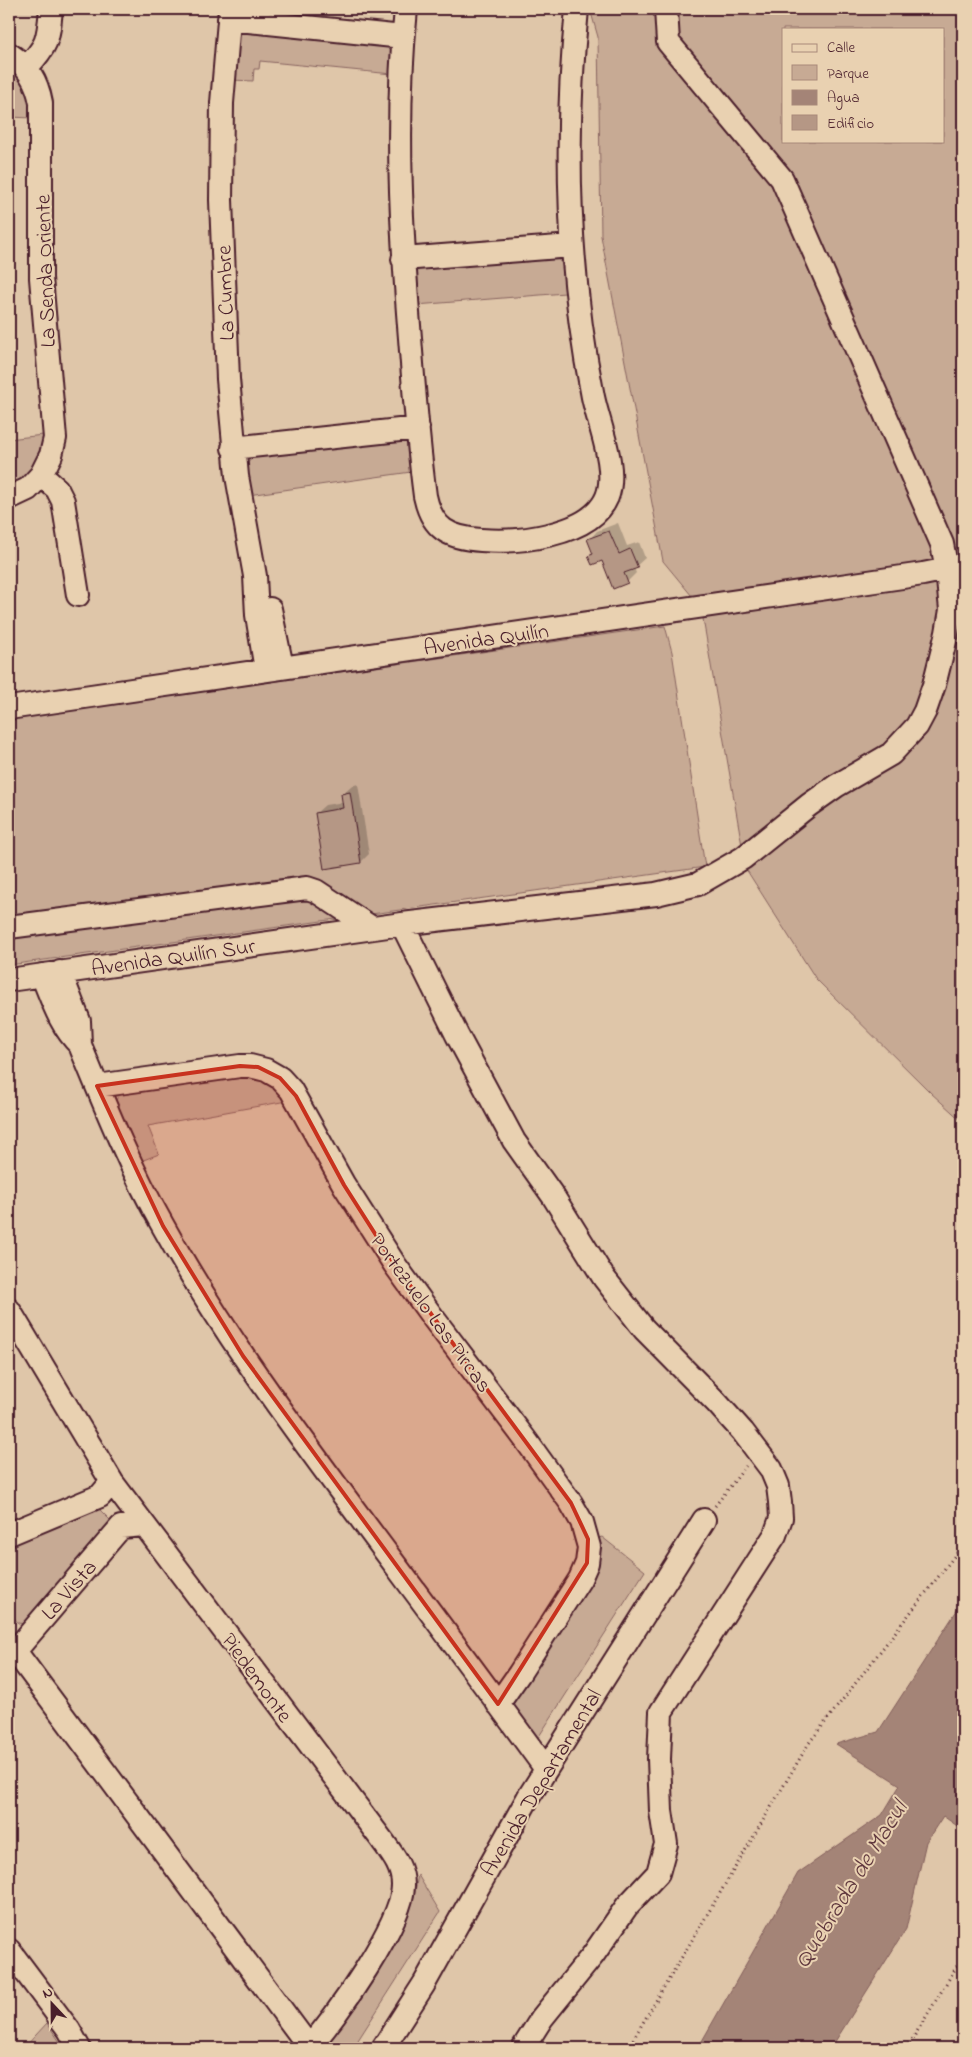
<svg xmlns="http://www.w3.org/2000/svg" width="972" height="2057" viewBox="0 0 972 2057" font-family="'Indie Flower',sans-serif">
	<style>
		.green { fill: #c7aa94; stroke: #886460; fill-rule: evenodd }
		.water { fill: #a48477; stroke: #805c59 }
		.shadow { fill: #0003 }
		.building { fill: #b59785; stroke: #4a1f2b }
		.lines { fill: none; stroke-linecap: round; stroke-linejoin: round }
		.minor-casing { stroke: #4a1f2b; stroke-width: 26 }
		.path { stroke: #4a1f2b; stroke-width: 3; stroke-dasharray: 1 4; stroke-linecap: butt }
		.minor { stroke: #e9d1b1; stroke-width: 22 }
		.marked { fill: #c8321e; fill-opacity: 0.2; stroke: #c8321e; stroke-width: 4; stroke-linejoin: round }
		.labels { text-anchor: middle; stroke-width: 4; stroke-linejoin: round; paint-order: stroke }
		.street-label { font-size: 22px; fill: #4a1f2b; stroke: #e9d1b1 }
		.water-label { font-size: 24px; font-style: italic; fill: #60383e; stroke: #e9d1b1 }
	</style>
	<rect width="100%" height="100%" fill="#dfc6a9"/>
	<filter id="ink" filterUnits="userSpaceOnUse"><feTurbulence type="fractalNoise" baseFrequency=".02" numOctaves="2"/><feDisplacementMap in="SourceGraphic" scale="10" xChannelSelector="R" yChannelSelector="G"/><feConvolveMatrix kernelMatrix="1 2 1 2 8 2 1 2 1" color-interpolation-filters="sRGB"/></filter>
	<g filter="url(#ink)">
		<!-- green -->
		<path class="green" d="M590 9H963V1122L931 1093 816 979 746 869 701 607 663 561 601 236 598 37ZM783 29H943V141H783Z
			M242 30 391 46 393 49 392 74 260 61 259 69H254L253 81 232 80 239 32Z
			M9 66 27 86 33 118 9 117Z
			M556 257 562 264 565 293 416 305V272L421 267Z
			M43 435C42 460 33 476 9 487V439Z
			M404 438 413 442 418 471 248 495 246 465 253 457Z
			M665 626 672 652 705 867 9 965V719Z
			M249 1075 273 1085 287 1101 148 1126 159 1154 141 1161 116 1106C115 1099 118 1095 124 1092Z
			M97 1507 110 1520 111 1525 25 1624 18 1623 9 1611V1540Z
			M602 1537 645 1571 536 1741 512 1708 514 1698 596 1539Z
			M418 1875 440 1912 353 2048H327L326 2046 414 1897Z
			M47 2023 64 2048H24Z"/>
		<!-- water -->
		<path class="water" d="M963 1601V1830L943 1816 926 1842 906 1929 831 2048H698L798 1873 882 1815 900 1785 836 1744 878 1732Z"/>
		<!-- shadow -->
		<path class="shadow" d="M618 523 627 546 639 542 645 558 634 568 636 573 627 582 602 560 589 556 594 552 589 540 597 531Z
			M358 784 369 854 361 862 316 813 325 805 344 802 342 794 351 786Z"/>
		<!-- building -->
		<path class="building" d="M609 531 619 554 630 549 638 568 624 573 628 583 613 589 602 561 592 565 588 556 593 554 587 539Z
			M350 792 361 863 324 869 315 813 343 808 341 794Z"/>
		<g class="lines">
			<defs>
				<path id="minor" d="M230 9 222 103 221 200 228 379 237 476 255 576 257 615 266 670
					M406 9C395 119 401 228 410 338 414 390 418 444 425 496 432 529 449 538 481 540 517 543 591 536 607 497 618 469 599 426 593 397 567 268 564 140 577 9
					M229 19 403 37
					M9 54C28 66 37 81 41 103V278L55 438 51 455 41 475 28 489 9 498
					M26 68C48 45 48 40 51 9
					M403 259 572 246
					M233 448 418 428
					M41 475 57 489 63 501 78 595
					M270 609 282 667
					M9 708 923 574 963 566
					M402 924 457 1035 514 1141 553 1196 604 1278 644 1329 716 1402 743 1432 771 1469 778 1486 780 1502 781 1518 775 1535 661 1712 659 1759 661 1811 666 1844 658 1873 627 1906 593 1955 542 2018 523 2048
					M9 927 307 888 316 891 372 928
					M60 972 79 1021 80 1045
					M42 975C52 999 60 1026 80 1045 105 1106 130 1168 163 1226 216 1322 281 1411 347 1500 413 1589 480 1678 546 1769
					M9 980 402 924 656 894 698 884 743 858 809 805 836 786 891 754 917 726 925 711 934 685 947 633 951 610 947 570 942 544 782 179 668 42 666 9
					M97 1086 240 1066H250L266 1070 280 1078 291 1090 344 1185 395 1265 434 1319 525 1439 571 1503 582 1522 589 1547 587 1563 580 1579 519 1674 498 1704
					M9 1310 112 1482 382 1840C392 1854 403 1867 403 1885 404 1921 335 2019 309 2047
					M9 1534 100 1496 112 1482
					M9 1646 15 1651 310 2048
					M15 1651 121 1527 144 1525
					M9 1950 69 2030 79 2048
					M383 2048 424 1984 528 1798 704 1520"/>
			</defs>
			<!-- minor casing -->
			<use href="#minor" class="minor-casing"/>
			<!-- path -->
			<path class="path" d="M715 1506 746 1466
				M628 2048 809 1743 963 1545
				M907 2048 963 1956"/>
			<!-- minor -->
			<use href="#minor" class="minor"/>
		</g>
	</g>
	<!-- marked area -->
	<path class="marked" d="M240 1066 258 1067 280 1078 296 1096 344 1185 395 1265 571 1503 588 1539 587 1563 498 1704 243 1356 163 1226 97 1086Z"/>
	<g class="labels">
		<!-- street labels -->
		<g class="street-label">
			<text transform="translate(44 271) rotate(-92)" y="8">La Senda Oriente</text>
			<text transform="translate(224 293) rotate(-92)" y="8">La Cumbre</text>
			<text transform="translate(486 638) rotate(-8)" y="8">Avenida Quilín</text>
			<text transform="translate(173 956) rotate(-8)" y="8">Avenida Quilín Sur</text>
			<text transform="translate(432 1312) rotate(54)" y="8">Portezuelo Las Pircas</text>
			<text transform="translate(68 1589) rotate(-49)" y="8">La Vista</text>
			<text transform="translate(258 1677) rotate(54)" y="8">Piedemonte</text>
			<text transform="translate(540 1782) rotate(-59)" y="8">Avenida Departamental</text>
		</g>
		<!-- water labels -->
		<g class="water-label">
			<text transform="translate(850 1884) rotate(-58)" y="8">Quebrada de Macul</text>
		</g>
	</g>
	<!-- margin -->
	<rect width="972" height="2057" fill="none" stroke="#e9d1b1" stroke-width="30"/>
	<rect x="15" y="15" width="942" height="2027" fill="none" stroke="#4a1f2b" stroke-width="2" filter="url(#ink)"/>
	<!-- legend -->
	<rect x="782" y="28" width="162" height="115" fill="#e9d1b1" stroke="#a98a7b"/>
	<rect x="792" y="44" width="25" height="8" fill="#e9d1b1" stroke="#a98a7b"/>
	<text x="827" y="52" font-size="15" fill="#4a1f2b">Calle</text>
	<rect x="792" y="65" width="25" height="15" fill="#c7aa94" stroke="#a98a7b"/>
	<text x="827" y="78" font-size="15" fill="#4a1f2b">Parque</text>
	<rect x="792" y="90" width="25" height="15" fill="#a48477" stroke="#a98a7b"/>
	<text x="827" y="102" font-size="15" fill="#4a1f2b">Agua</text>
	<rect x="792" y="115" width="25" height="15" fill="#b59785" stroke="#a98a7b"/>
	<text x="827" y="128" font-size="15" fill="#4a1f2b">Edificio</text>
	<!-- north arrow -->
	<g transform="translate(52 2004) rotate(338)" stroke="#e9d1b1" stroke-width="4" paint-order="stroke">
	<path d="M0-4L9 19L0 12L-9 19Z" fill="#4a1f2b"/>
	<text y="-8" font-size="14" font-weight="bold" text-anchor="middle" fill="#4a1f2b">N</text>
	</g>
</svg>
